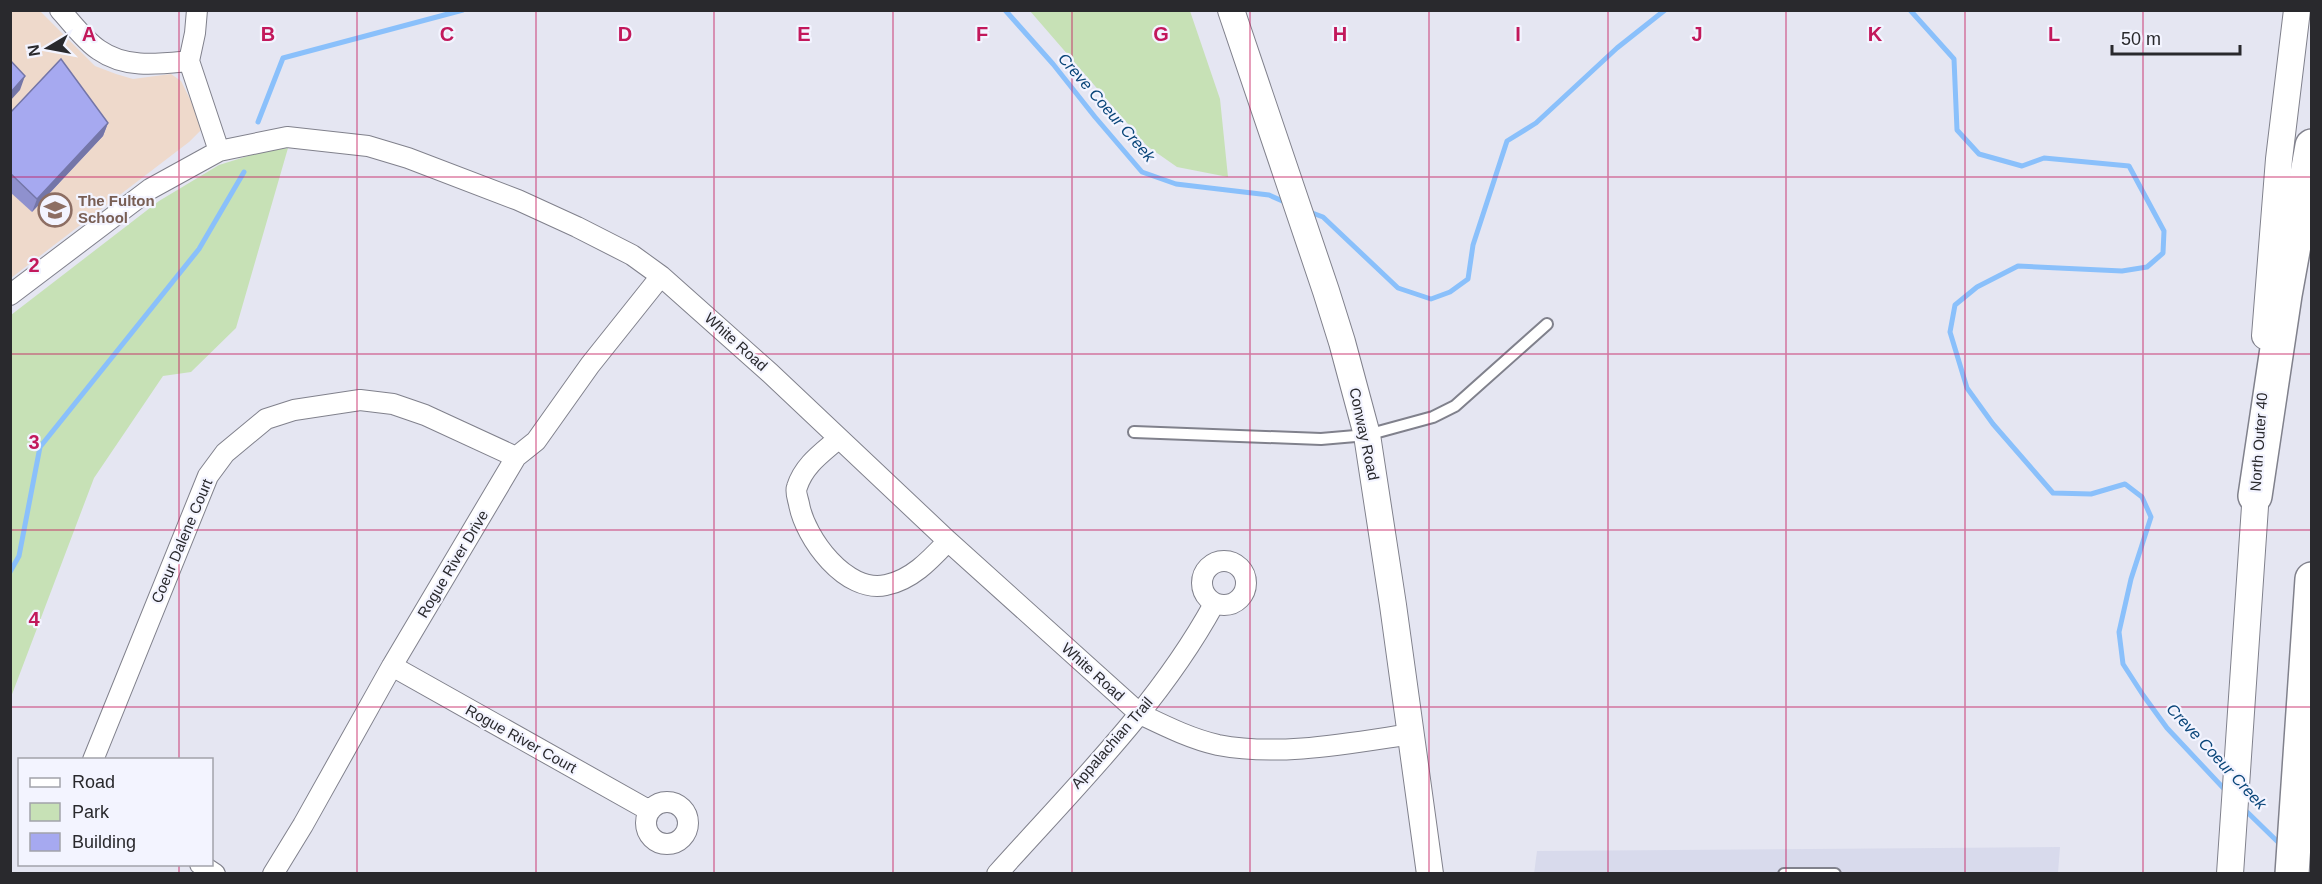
<svg xmlns="http://www.w3.org/2000/svg" width="2322" height="884" viewBox="0 0 2322 884" font-family="Helvetica,sans-serif">
	<style>
		.built { fill: #d8daec }
		.education { fill: #eed9cb }
		.green { fill: #c7e1b6 }
		.lines { fill: none; stroke-linecap: round; stroke-linejoin: round }
		.stream { stroke: #8ac0fb; stroke-width: 5 }
		.service-casing { stroke: #80818c; stroke-width: 14 }
		.minor-casing { stroke: #80818c; stroke-width: 22 }
		.tertiary-casing { stroke: #80818c; stroke-width: 28 }
		.motorway-casing { stroke: #80818c; stroke-width: 36 }
		.service { stroke: #fff; stroke-width: 10 }
		.minor { stroke: #fff; stroke-width: 20 }
		.tertiary { stroke: #fff; stroke-width: 26 }
		.motorway { stroke: #fff; stroke-width: 33 }
		.wall { fill: #8f91ce }
		.shaded-wall { fill: #7476a8 }
		.building { fill: #a6a9f0; stroke: #7476a8; stroke-width: 1.5 }
		.grid { fill: none; stroke: #c2185b; stroke-width: 1.5; stroke-opacity: 0.55 }
		.labels { text-anchor: middle; stroke-width: 4.5; stroke-linejoin: round; paint-order: stroke }
		.education-label { font-size: 15px; font-weight: bold; fill: #785e54; stroke: #f3f4ff; text-anchor: start }
		.street-label { font-size: 15px; fill: #29292d; stroke: #f3f4ff }
		.water-label { font-size: 16px; font-style: italic; fill: #094579; stroke: #f3f4ff }
		.grid-label { font-size: 20px; text-anchor: middle; font-weight: bold; fill: #c2185b; stroke: #f3f4ff; stroke-width: 4.5; stroke-linejoin: round; paint-order: stroke }
	</style>
	<rect width="100%" height="100%" fill="#e5e6f2"/>
	<!-- built -->
	<path class="built" d="M2060 847 2058 873 1534 874 1537 851Z"/>
	<!-- education -->
	<path class="education" d="M11 11H40L95 66 116 74 133 79 171 74 181 81 197 113 201 130 189 142 11 278Z"/>
	<!-- green -->
	<path class="green" d="M1030 11H1190L1220 99 1228 177 1177 167 1147 146Z
		M288 148 236 328 191 372 163 376 94 478 11 697V315L159 201 219 165 264 151Z"/>
	<g class="lines">
		<!-- stream -->
		<path class="stream" d="M1005 10 1053 64 1095 117 1142 172 1176 184 1269 195 1287 203
			M1910 10 1954 59 1957 130 1979 154 2022 166 2044 158 2129 166 2164 231 2163 253 2147 267 2122 271 2018 266 1977 287 1955 305 1950 332 1967 388 1993 424 2053 493 2091 494 2125 484 2142 497 2151 517 2131 579 2119 632 2123 664 2143 695 2167 728 2228 793
			M258 122 283 58 463 10
			M1307 211 1323 217 1398 288 1431 299 1450 292 1468 279 1473 245 1507 141 1536 123 1617 48 1665 10
			M10 572 19 556 40 447 199 249 244 172
			M2243 808 2281 845"/>
		<defs>
			<path id="service" d="M1134 432 1321 439 1367 435 1433 417 1455 406 1547 324
				M1784 874H1835"/>
			<path id="minor" d="M60 10C72 23 85 41 99 50 126 69 159 64 189 61
				M197 10 195 33 189 61 219 151
				M10 295 150 189 219 151 287 137 368 146 408 158 518 200 577 227 632 255 661 276 770 373 948 541 1140 714C1165 726 1191 739 1218 745 1279 757 1350 743 1411 734
				M838 439C822 453 804 465 797 487 795 492 798 499 799 504 805 538 846 594 886 585 912 580 931 559 948 541
				M1202 583a22 22 0 1 1 44 0a22 22 0 1 1-44 0Z
				M392 666 650 811
				M93 760 208 476 225 453 266 419 294 410 360 400 393 404 425 415 516 457
				M646 823a21 21 0 1 1 42 0a21 21 0 1 1-42 0Z
				M200 864 215 874
				M273 874 303 825 392 666 516 457 536 441 590 365 661 276
				M997 874C1074 788 1159 705 1214 604"/>
			<path id="tertiary" d="M1231 10 1326 291 1342 342 1367 435 1393 605 1430 874
				M2265 336 2279 159 2297 10
				M2230 874 2257 477"/>
			<path id="motorway" d="M2255 496 2285 295 2312 146
				M2292 874 2312 579"/>
		</defs>
		<!-- service casing -->
		<use href="#service" class="service-casing"/>
		<!-- minor casing -->
		<use href="#minor" class="minor-casing"/>
		<!-- tertiary casing -->
		<use href="#tertiary" class="tertiary-casing"/>
		<!-- motorway casing -->
		<use href="#motorway" class="motorway-casing"/>
		<!-- service -->
		<use href="#service" class="service"/>
		<!-- minor -->
		<use href="#minor" class="minor"/>
		<!-- tertiary -->
		<use href="#tertiary" class="tertiary"/>
		<!-- motorway -->
		<use href="#motorway" class="motorway"/>
	</g>
	<!-- wall -->
	<path class="wall" d="M10 113 108 123 103 136 32 212 10 192Z"/>
	<!-- shaded-wall -->
	<path class="shaded-wall" d="M25 76 20 90 10 101V93Z
		M108 123 103 136 32 212 37 199Z"/>
	<!-- building -->
	<path class="building" d="M61 59 108 123 37 199 10 173V113Z
		M10 60 25 76 10 93Z"/>
	<!-- grid -->
	<path class="grid" d="M179 10V760M357 10V874M536 10V874M714 10V874M893 10V874M1072 10V874M1250 10V874M1429 10V874M1608 10V874M1786 10V874M1965 10V874M2143 10V874M10 177H2312M10 354H2312M10 530H2312M10 707H2312M179 864V874"/>
	<!-- icons -->
	<defs>
		<symbol id="school-ring" viewBox="-11 -11 22 22"><circle r="9.5" fill="#f3f4ff" stroke="#8d6e63" stroke-width="1.5"/><path d="M0-5L7-2L0 1L-7-2ZM-4 1L0 2.5L4 1V4Q0 6-4 4Z" fill="#8d6e63"/></symbol>
	</defs>
	<g fill-rule="evenodd">
		<use href="#school-ring" x="36" y="191" width="38" height="38"/>
	</g>
	<g class="labels">
		<!-- education labels -->
		<g class="education-label">
			<text x="78" y="206">The Fulton<tspan x="78" dy="17">School</tspan></text>
		</g>
		<!-- street labels -->
		<g class="street-label">
			<text transform="translate(736 342) rotate(42)" y="5">White Road</text>
			<text transform="translate(1364 434) rotate(78)" y="5">Conway Road</text>
			<text transform="translate(2259 442) rotate(-86)" y="5">North Outer 40</text>
			<text transform="translate(182 541) rotate(-67)" y="5">Coeur Dalene Court</text>
			<text transform="translate(453 564) rotate(-59)" y="5">Rogue River Drive</text>
			<text transform="translate(1093 672) rotate(42)" y="5">White Road</text>
			<text transform="translate(521 739) rotate(29)" y="5">Rogue River Court</text>
			<text transform="translate(1112 743) rotate(-49)" y="5">Appalachian Trail</text>
		</g>
		<!-- water labels -->
		<g class="water-label">
			<text transform="translate(1107 107) rotate(49)" y="6">Creve Coeur Creek</text>
			<text transform="translate(2217 756) rotate(47)" y="6">Creve Coeur Creek</text>
		</g>
	</g>
	<g class="grid-label">
		<text x="89" y="41">A</text>
		<text x="268" y="41">B</text>
		<text x="447" y="41">C</text>
		<text x="625" y="41">D</text>
		<text x="804" y="41">E</text>
		<text x="982" y="41">F</text>
		<text x="1161" y="41">G</text>
		<text x="1340" y="41">H</text>
		<text x="1518" y="41">I</text>
		<text x="1697" y="41">J</text>
		<text x="1875" y="41">K</text>
		<text x="2054" y="41">L</text>
		<text x="34" y="272">2</text>
		<text x="34" y="449">3</text>
		<text x="34" y="626">4</text>
	</g>
	<!-- border -->
	<rect width="2322" height="884" fill="none" stroke="#29292d" stroke-width="24"/>
	<!-- legend -->
	<rect x="18" y="758" width="195" height="108" fill="#f3f4ff" stroke="#a2a3ab" stroke-width="1.5"/>
	<rect x="30" y="778" width="30" height="9" fill="#ffffff" stroke="#a2a3ab" stroke-width="1.5"/>
	<text x="72" y="788" font-size="18" fill="#29292d">Road</text>
	<rect x="30" y="803" width="30" height="18" fill="#c7e1b6" stroke="#a2a3ab" stroke-width="1.5"/>
	<text x="72" y="818" font-size="18" fill="#29292d">Park</text>
	<rect x="30" y="833" width="30" height="18" fill="#a6a9f0" stroke="#a2a3ab" stroke-width="1.5"/>
	<text x="72" y="848" font-size="18" fill="#29292d">Building</text>
	<!-- north arrow -->
	<g transform="translate(48 48) rotate(260)" stroke="#f3f4ff" stroke-width="4.5" paint-order="stroke">
	<path d="M0-4.5L10 22L0 15L-10 22Z" fill="#29292d"/>
	<text y="-9" font-size="16" font-weight="bold" text-anchor="middle" fill="#29292d">N</text>
	</g>
	<!-- scale -->
	<path d="M2112 45v9h128v-9" fill="none" stroke="#29292d" stroke-width="3"/>
	<text x="2121" y="45" font-size="18" fill="#29292d" stroke="#f3f4ff" stroke-width="4.5" paint-order="stroke">50 m</text>
</svg>
